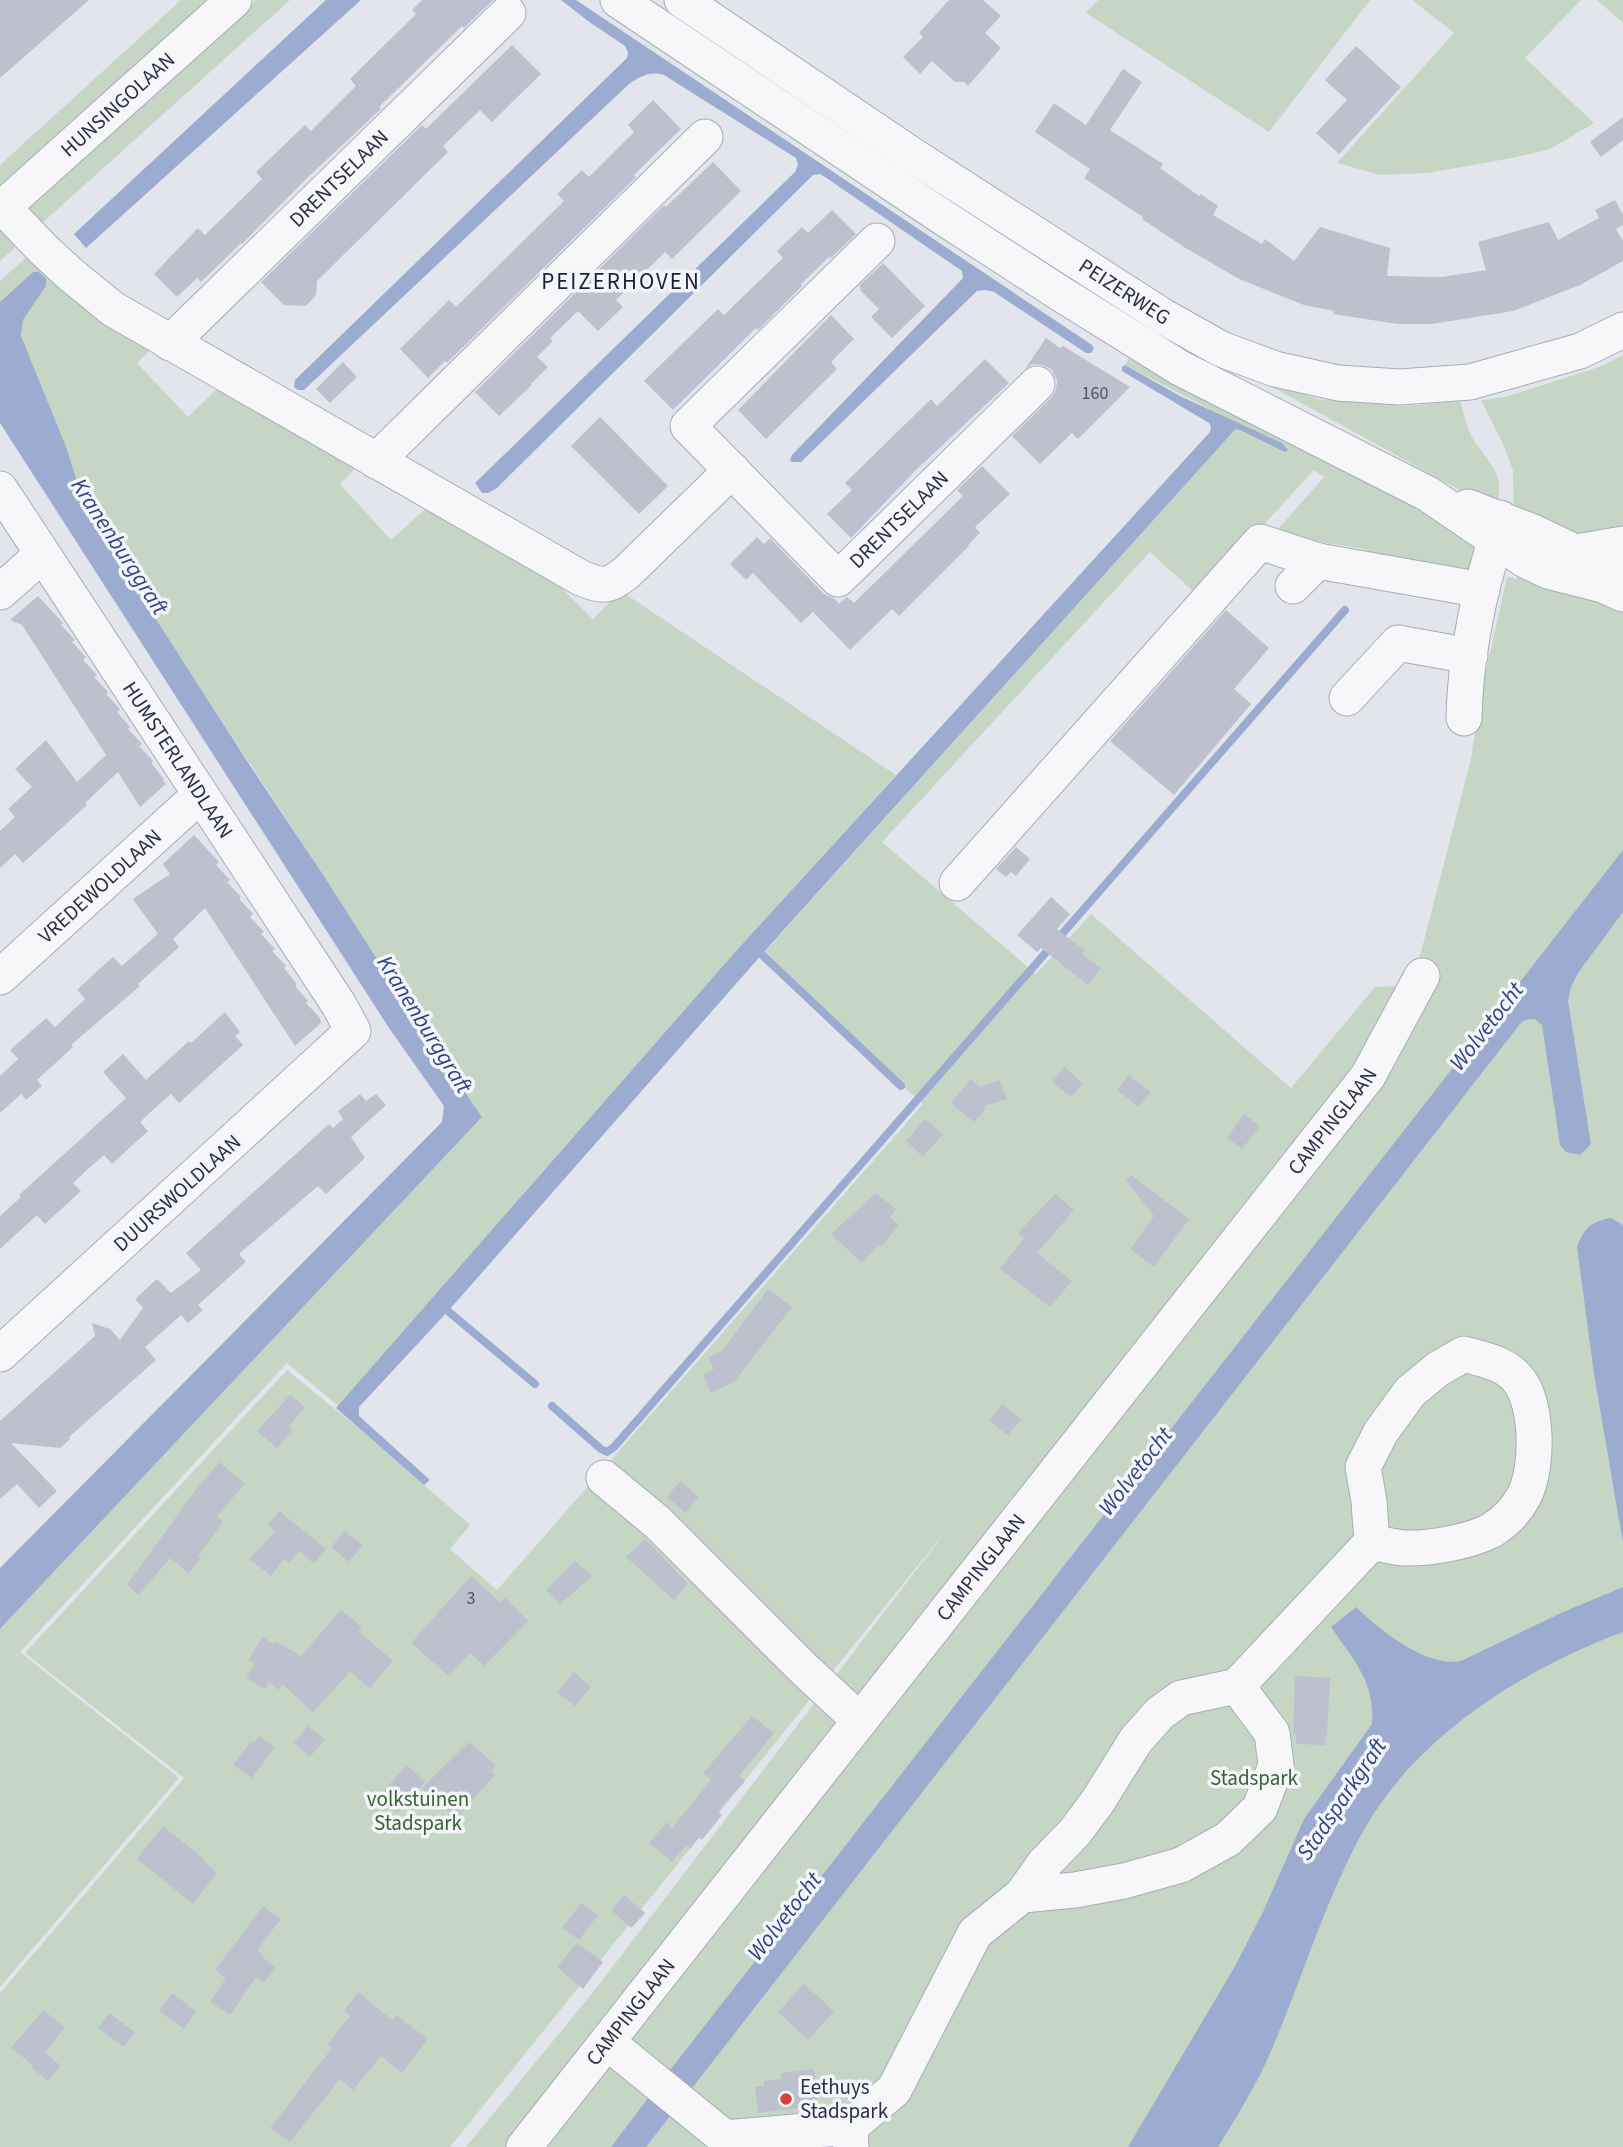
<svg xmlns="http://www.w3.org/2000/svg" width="1623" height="2147" viewBox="0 0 1623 2147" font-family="'Source Sans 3',sans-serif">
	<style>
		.green { fill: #c5d7c4 }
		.water { fill: #9bacd0 }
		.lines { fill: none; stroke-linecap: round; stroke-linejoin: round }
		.stream { stroke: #9bacd0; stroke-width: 8 }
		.building { fill: #bdc0cd }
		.minor-casing { stroke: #a7abb8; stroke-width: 37 }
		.minor { stroke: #f7f7fa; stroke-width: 35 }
		.poi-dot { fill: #dc403e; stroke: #f4f5f9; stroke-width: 2.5 }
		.labels { text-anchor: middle; stroke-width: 7; stroke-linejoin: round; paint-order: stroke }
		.number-label { font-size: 18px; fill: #4e5368 }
		.street-label { font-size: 21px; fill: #292f47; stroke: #f4f5f9 }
		.park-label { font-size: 21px; fill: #366435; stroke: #f4f5f9 }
		.poi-label { font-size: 21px; fill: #292f47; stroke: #f4f5f9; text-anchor: start }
		.neighbourhood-label { font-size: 23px; letter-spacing: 2px; fill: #1b2038; stroke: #f4f5f9 }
		.water-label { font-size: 23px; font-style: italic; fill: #2e4580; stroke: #f4f5f9 }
	</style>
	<rect width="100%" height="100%" fill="#e3e5ed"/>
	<!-- green -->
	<path class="green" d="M181 0H216L0 194V165Z
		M256 0H290L0 261V231Z
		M1098 0H1370L1269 132 1086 13Z
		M1412 0H1581L1525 58 1594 123 1550 149 1512 158 1428 173 1380 175 1337 163 1454 33Z
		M1597 0H1623V23Z
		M33 251 155 346 137 363 188 417 222 384 360 464 340 484 391 540 433 502 540 567 593 619 621 591 896 775 736 951 523 1194 528 1204 342 1409 287 1363 20 1652 179 1778 0 1987V1629L482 1117 423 1031 322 873 136 590 112 551 79 488 67 449 21 336 23 320 46 286 45 279 39 272H33L0 302V281Z
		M1132 353 1462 526 1478 547 1469 569 1458 575 1388 562 1365 549 1288 537 1279 528 1324 477 1314 470 1198 596 1150 552 882 842 1036 974 1091 914 1291 1088 1375 987 1397 986 1358 1060 1301 1135 1401 1029 1471 759 1481 693 1507 577 1517 579 1524 550 1514 514 1513 471 1503 444 1481 400 1505 397 1602 366 1623 355V2147H466L594 1991 953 1522 450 2147H0V1993L184 1778 25 1653 287 1370 363 1432 470 1525 450 1549 497 1590 923 1104 759 958 1232 433 1236 429 1240 430 1285 452 1288 450 1125 365Z
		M1243 371 1317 399 1407 406 1460 401C1464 413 1467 428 1473 439 1489 463 1509 478 1494 509Z"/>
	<!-- water -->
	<path class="water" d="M326 0H361L86 248 74 234Z
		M561 0H576L1092 345 1094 348 1091 353H1086L994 292 985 290 977 291 801 462H792L790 460 792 455 963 278 962 271 825 177 820 174 813 175 497 488 488 493H482L475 483 795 172 798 165 796 158 664 75C650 71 641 76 629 84L304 390H298L294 387 295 380 627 58 628 53 625 46 588 21Z
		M33 272H39L46 279V286L23 320 21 336 67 449 79 488 112 551 253 770 322 873 423 1031 482 1117 0 1629V1568L442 1122 444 1106 389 1028 0 423V302Z
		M1125 365 1180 396 1282 443 1288 450 1285 452 1240 430 1236 429 1232 433 771 944 450 1309 359 1407V1416L430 1480 424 1485 336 1408 736 951 1210 432 1211 426 1209 423 1122 371V367Z
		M1623 850V912L1578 973 1571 987 1568 1001 1591 1144 1580 1155 1566 1152 1560 1145 1542 1025 1535 1019 1525 1020 1520 1024 689 2092 667 2074Z
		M1611 1218 1623 1225V1543L1594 1374 1577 1247C1585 1227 1590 1222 1611 1218Z
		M1623 1587V1632C1524 1669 1419 1734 1365 1828 1321 1906 1299 1993 1261 2073 1248 2098 1233 2123 1218 2147H1128L1234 1968 1263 1912 1304 1819 1372 1724C1375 1681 1354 1661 1331 1627L1356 1607C1380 1630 1426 1668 1461 1661L1561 1613Z
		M652 2093 673 2112 646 2147H611Z"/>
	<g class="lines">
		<!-- stream -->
		<path class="stream" d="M756 949 901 1086
			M443 1307 535 1384
			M552 1406 601 1449 607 1452 614 1447 1345 610"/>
	</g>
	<!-- building -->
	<path class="building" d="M0 0H89L0 78Z
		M422 0H493L464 28 462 26 379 107 381 109 308 177 242 244 241 243 201 282 197 278 177 297 154 274 198 228 205 235 262 179 256 172 305 125 311 131 356 86 350 79 416 14 412 10Z
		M949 0H983L1001 16 985 33 1001 48 968 86 964 82H955L932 61 920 74 903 57 923 37 919 33Z
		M512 45 541 74 492 122 480 110 443 146 448 152 317 281 316 295 306 306 284 305 261 282 422 125 426 129Z
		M1356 46 1401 87 1339 154 1316 133 1347 100 1325 80Z
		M1123 69 1142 82 1110 130 1163 164 1160 168 1199 196 1201 194 1218 206 1213 215 1262 244 1265 239 1294 261 1320 227 1390 248 1387 276 1442 277 1486 270 1478 242 1549 222 1558 240 1599 218 1595 210 1615 200 1623 215V225L1616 229 1623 241V261L1580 285 1513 311 1432 324H1398L1333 314 1334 311 1304 305 1239 279 1184 247 1142 219 1143 217 1084 178 1090 169 1035 132 1054 103 1086 125Z
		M653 100 681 129 634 175 636 177 447 363 445 361 428 378 400 349 449 300 456 307 512 252 564 201 557 194 582 170 589 177 634 132 628 125Z
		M1623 117V140L1601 157 1590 142Z
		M713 162 741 191 672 259 665 252 616 300 623 307 598 331 578 311 550 338 553 341 537 357 548 367 531 384 532 385 499 416 475 392 664 205 666 207Z
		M832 210 856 234 831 258 829 257 801 284 802 286 758 330 756 328 673 410 644 381 718 309 724 315 783 258 777 251 802 227 808 233Z
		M883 263 925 306 892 338 871 317 879 309 860 290 861 288 859 286Z
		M831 315 854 339 831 362 837 369 766 439 738 410Z
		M1046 338 1060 348 1063 346 1130 387 1078 439 1072 433 1040 464 1012 436 1051 398 1056 390 1057 380 1051 369 1042 365 1033 364 1025 369Z
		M985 359 1009 383 916 470 851 538 827 514 852 490 845 483 931 399 937 406Z
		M343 362 357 377 330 403 316 389Z
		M600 417 668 486 639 514 571 446Z
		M982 466 1010 494 975 527 980 533 968 545 969 546 899 616 892 609 850 650 813 612 801 623 753 573 746 580 730 564 757 537 764 544 770 538 824 594 834 598 839 604 847 597 854 603 963 496 957 490Z
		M38 596 63 623 61 625 75 640 72 642 86 657 83 660 97 675 94 677 108 692 106 694 120 709 117 712 130 727 128 729 142 744 139 746 153 761 151 763 164 779 163 780 166 784 140 807 118 772 85 803 87 805 23 863 15 854 0 868V831L15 817 8 809 32 787 15 769 46 740 77 782 106 755 22 625 10 620Z
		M1226 610 1269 648 1234 689 1251 704 1174 795 1110 741Z
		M194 835 219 862 216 865 230 880 227 882 241 897 239 899 253 914 250 917 264 932 261 934 275 949 272 951 286 966 284 968 297 984 295 986 308 1001 306 1003 320 1018 321 1023 295 1046 205 908 173 939 179 947 138 984 140 986 71 1045 73 1047 37 1080 42 1086 26 1100 21 1094 0 1113V1076L18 1059 10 1050 46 1018 55 1027 85 999 77 990 95 973 113 957 122 966 158 934 133 899 170 874 163 864Z
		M1016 847 1030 859 1016 876 1011 872 1006 877 996 869Z
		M1051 897 1070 914 1057 929 1085 951 1082 954 1101 968 1088 985 1041 948 1037 952 1017 935Z
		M225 1012 240 1032 235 1036 243 1045 179 1103 171 1094 155 1108 140 1122 148 1131 112 1164 104 1155 89 1168 73 1183 81 1191 45 1224 37 1215 0 1249V1216L21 1197 19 1195 126 1098 103 1072 123 1054 146 1080 189 1041 191 1043Z
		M1064 1067 1083 1083 1071 1097 1052 1082Z
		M1129 1075 1151 1092 1139 1107 1117 1090Z
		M971 1079 980 1087 1000 1080 1007 1099 984 1106 986 1108 974 1122 951 1103Z
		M360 1094 366 1101 376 1094 386 1105 351 1137 365 1158 326 1194 318 1186 239 1254 246 1262 198 1305 203 1310 188 1323 181 1315 145 1347 156 1360 69 1437 70 1439 60 1448 11 1443 57 1491 39 1508 17 1484 0 1499V1421L95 1336 92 1323 110 1329 120 1340 143 1308 135 1299 157 1279 171 1293 201 1270 186 1253 329 1124 333 1128 343 1119 338 1111Z
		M1244 1114 1260 1126 1242 1149 1227 1138Z
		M925 1119 943 1134 923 1157 906 1141Z
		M1131 1175 1189 1219 1154 1267 1130 1249 1154 1216 1126 1180Z
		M876 1193 896 1209 890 1217 899 1225 881 1247 879 1245 862 1263 831 1234Z
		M1055 1194 1074 1210 1037 1253 1072 1281 1050 1307 1000 1269 1024 1238 1018 1233Z
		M768 1289 792 1307 734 1382 711 1393 703 1375 714 1369 708 1357 722 1351Z
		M290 1395 305 1407 289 1426 293 1429 277 1448 257 1431Z
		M1002 1404 1021 1419 1008 1435 989 1421Z
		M219 1462 245 1483 217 1517 223 1522 198 1556 201 1558 189 1573 170 1558 139 1595 127 1585 197 1488Z
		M680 1481 699 1497 685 1513 667 1497Z
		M279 1511 326 1549 314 1564 299 1551 289 1563 284 1559 271 1576 249 1559 275 1532 268 1525Z
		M345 1531 363 1545 349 1562 331 1547Z
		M645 1539 688 1583 674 1600 626 1557Z
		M575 1561 592 1576 560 1604 546 1590Z
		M471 1576 500 1602 505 1598 528 1621 484 1666 470 1653 449 1676 411 1643Z
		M341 1610 362 1627 358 1631 393 1661 370 1688 350 1672 313 1712 283 1685 278 1690 269 1682 265 1689 246 1678 255 1664 248 1660 263 1637 274 1644 276 1641 301 1656Z
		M574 1672 591 1687 575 1706 557 1692Z
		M1295 1676 1330 1678 1327 1735H1325V1745L1296 1744V1734H1293Z
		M752 1716 774 1733 739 1776 745 1781 718 1811 722 1815 702 1840 699 1838 690 1849 686 1846 672 1862 649 1843 667 1822 672 1828 711 1780 703 1773Z
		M308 1726 325 1739 310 1757 294 1743Z
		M259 1736 275 1747 252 1778 233 1765 247 1746 251 1741 254 1743Z
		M469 1742 496 1765 491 1771 495 1775 456 1818 422 1788Z
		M407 1765 425 1782 397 1813 378 1797Z
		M163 1826 205 1860 204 1862 217 1873 193 1904 137 1859Z
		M624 1895 645 1913 631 1928 611 1910Z
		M581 1903 598 1915 579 1940 562 1928Z
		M263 1906 281 1919 257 1950 262 1954 260 1955 276 1968 263 1983 256 1977 230 2015 210 2002 226 1978 215 1970Z
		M577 1943 603 1962 583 1989 557 1967Z
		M804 1984 834 2011 808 2040 778 2012Z
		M358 1992 392 2020 396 2015 428 2039 402 2073 381 2056 353 2090 340 2079 290 2142 270 2128 332 2048 328 2044 350 2016 344 2011Z
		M172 1993 196 2011 184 2029 159 2011Z
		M43 2010 65 2027 45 2053 61 2066 48 2081 31 2067 33 2065 11 2048Z
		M109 2013 135 2032 124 2047 98 2028Z
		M814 2069 818 2106 758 2113 755 2087 764 2086V2081L782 2079 781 2073Z"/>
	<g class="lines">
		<defs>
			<g id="minor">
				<path d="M618 0 941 216 1058 292 1180 368 1428 494 1525 560 1548 571 1603 585 1623 594"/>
				<path id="s1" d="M682 0 915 157 1164 317 1221 349 1275 369 1338 383 1400 387 1470 382 1580 351 1623 330"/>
				<path d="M0 204 43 249 70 274 113 309 581 578C603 587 609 587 627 572L732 470"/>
				<path id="s2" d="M0 210 234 0"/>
				<path id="s3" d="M877 241 688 426 838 579 1037 384"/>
				<path id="s4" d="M170 343 508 13"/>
				<path d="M376 461 705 137"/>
				<path id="s5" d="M0 489 339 1005 353 1031 0 1354"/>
				<path d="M1468 507 1533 532 1623 575"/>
				<path d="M1577 552 1623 544"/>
				<path d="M1293 586 1318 561 1482 590"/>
				<path d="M0 592 42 555"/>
				<path d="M1347 698 1398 643 1470 656"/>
				<path d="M1464 718C1465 674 1472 630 1482 588 1488 564 1496 542 1500 518"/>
				<path d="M957 883 1260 542 1318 561"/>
				<path id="s6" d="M0 977 200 795"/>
				<path d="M604 1478 657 1522 804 1669 860 1721"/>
				<path d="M1022 1895 1075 1890 1124 1881 1181 1865 1228 1839 1260 1808 1276 1765 1272 1733 1237 1686"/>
				<path d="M607 2042 725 2138"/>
				<path id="s7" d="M524 2147 1368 1076 1422 976"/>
				<path d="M727 2147 725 2138 850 2127"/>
				<path d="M851 2147 850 2127 894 2090 975 1933 1022 1895 1044 1864 1075 1832 1098 1801 1136 1740 1160 1713 1181 1698 1237 1686 1372 1542 1369 1501 1363 1467 1381 1432 1410 1392 1438 1369 1464 1354C1482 1359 1504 1363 1517 1378 1538 1402 1539 1467 1524 1496 1517 1509 1505 1522 1492 1530 1470 1542 1428 1549 1404 1548 1393 1547 1382 1544 1372 1542"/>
			</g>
		</defs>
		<!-- minor casing -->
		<use href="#minor" class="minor-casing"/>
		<!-- minor -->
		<use href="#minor" class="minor"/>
	</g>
	<!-- markers -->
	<circle class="poi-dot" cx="786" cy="2099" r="7"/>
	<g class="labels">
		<!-- number labels -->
		<g class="number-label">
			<text x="1095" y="399">160</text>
			<text x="471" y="1604">3</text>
		</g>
		<!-- street labels -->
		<g class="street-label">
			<text dy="7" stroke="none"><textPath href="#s2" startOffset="158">HUNSINGOLAAN</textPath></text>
			<text dy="7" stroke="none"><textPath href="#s4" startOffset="236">DRENTSELAAN</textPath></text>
			<text dy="7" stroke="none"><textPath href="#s1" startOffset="530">PEIZERWEG</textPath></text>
			<text dy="7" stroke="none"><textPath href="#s3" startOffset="564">DRENTSELAAN</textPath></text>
			<text dy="7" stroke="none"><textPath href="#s5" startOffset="324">HUMSTERLANDLAAN</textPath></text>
			<text dy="7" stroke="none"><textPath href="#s6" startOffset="135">VREDEWOLDLAAN</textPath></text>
			<text dy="7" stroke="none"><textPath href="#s7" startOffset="1306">CAMPINGLAAN</textPath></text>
			<text transform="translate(177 1193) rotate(-42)" y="7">DUURSWOLDLAAN</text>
			<text dy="7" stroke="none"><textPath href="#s7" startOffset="738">CAMPINGLAAN</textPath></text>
			<text dy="7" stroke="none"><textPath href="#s7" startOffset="172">CAMPINGLAAN</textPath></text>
		</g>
		<!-- park labels -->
		<g class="park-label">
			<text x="1254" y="1785">Stadspark</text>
			<text x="418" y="1806">volkstuinen<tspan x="418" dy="24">Stadspark</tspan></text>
		</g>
		<!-- poi labels -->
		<g class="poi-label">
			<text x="800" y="2094">Eethuys<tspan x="800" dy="24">Stadspark</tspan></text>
		</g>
		<!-- neighbourhood labels -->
		<g class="neighbourhood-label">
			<text x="621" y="289">PEIZERHOVEN</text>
		</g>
		<!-- water labels -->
		<g class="water-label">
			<text transform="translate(120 546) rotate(57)" y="8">Kranenburggraft</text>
			<text transform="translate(425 1024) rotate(58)" y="8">Kranenburggraft</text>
			<text transform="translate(1486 1026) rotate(-52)" y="8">Wolvetocht</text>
			<text transform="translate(1135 1471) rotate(-52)" y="8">Wolvetocht</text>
			<text transform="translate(1341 1799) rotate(-56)" y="8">Stadsparkgraft</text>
			<text transform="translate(784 1916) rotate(-52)" y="8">Wolvetocht</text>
		</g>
	</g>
</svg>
